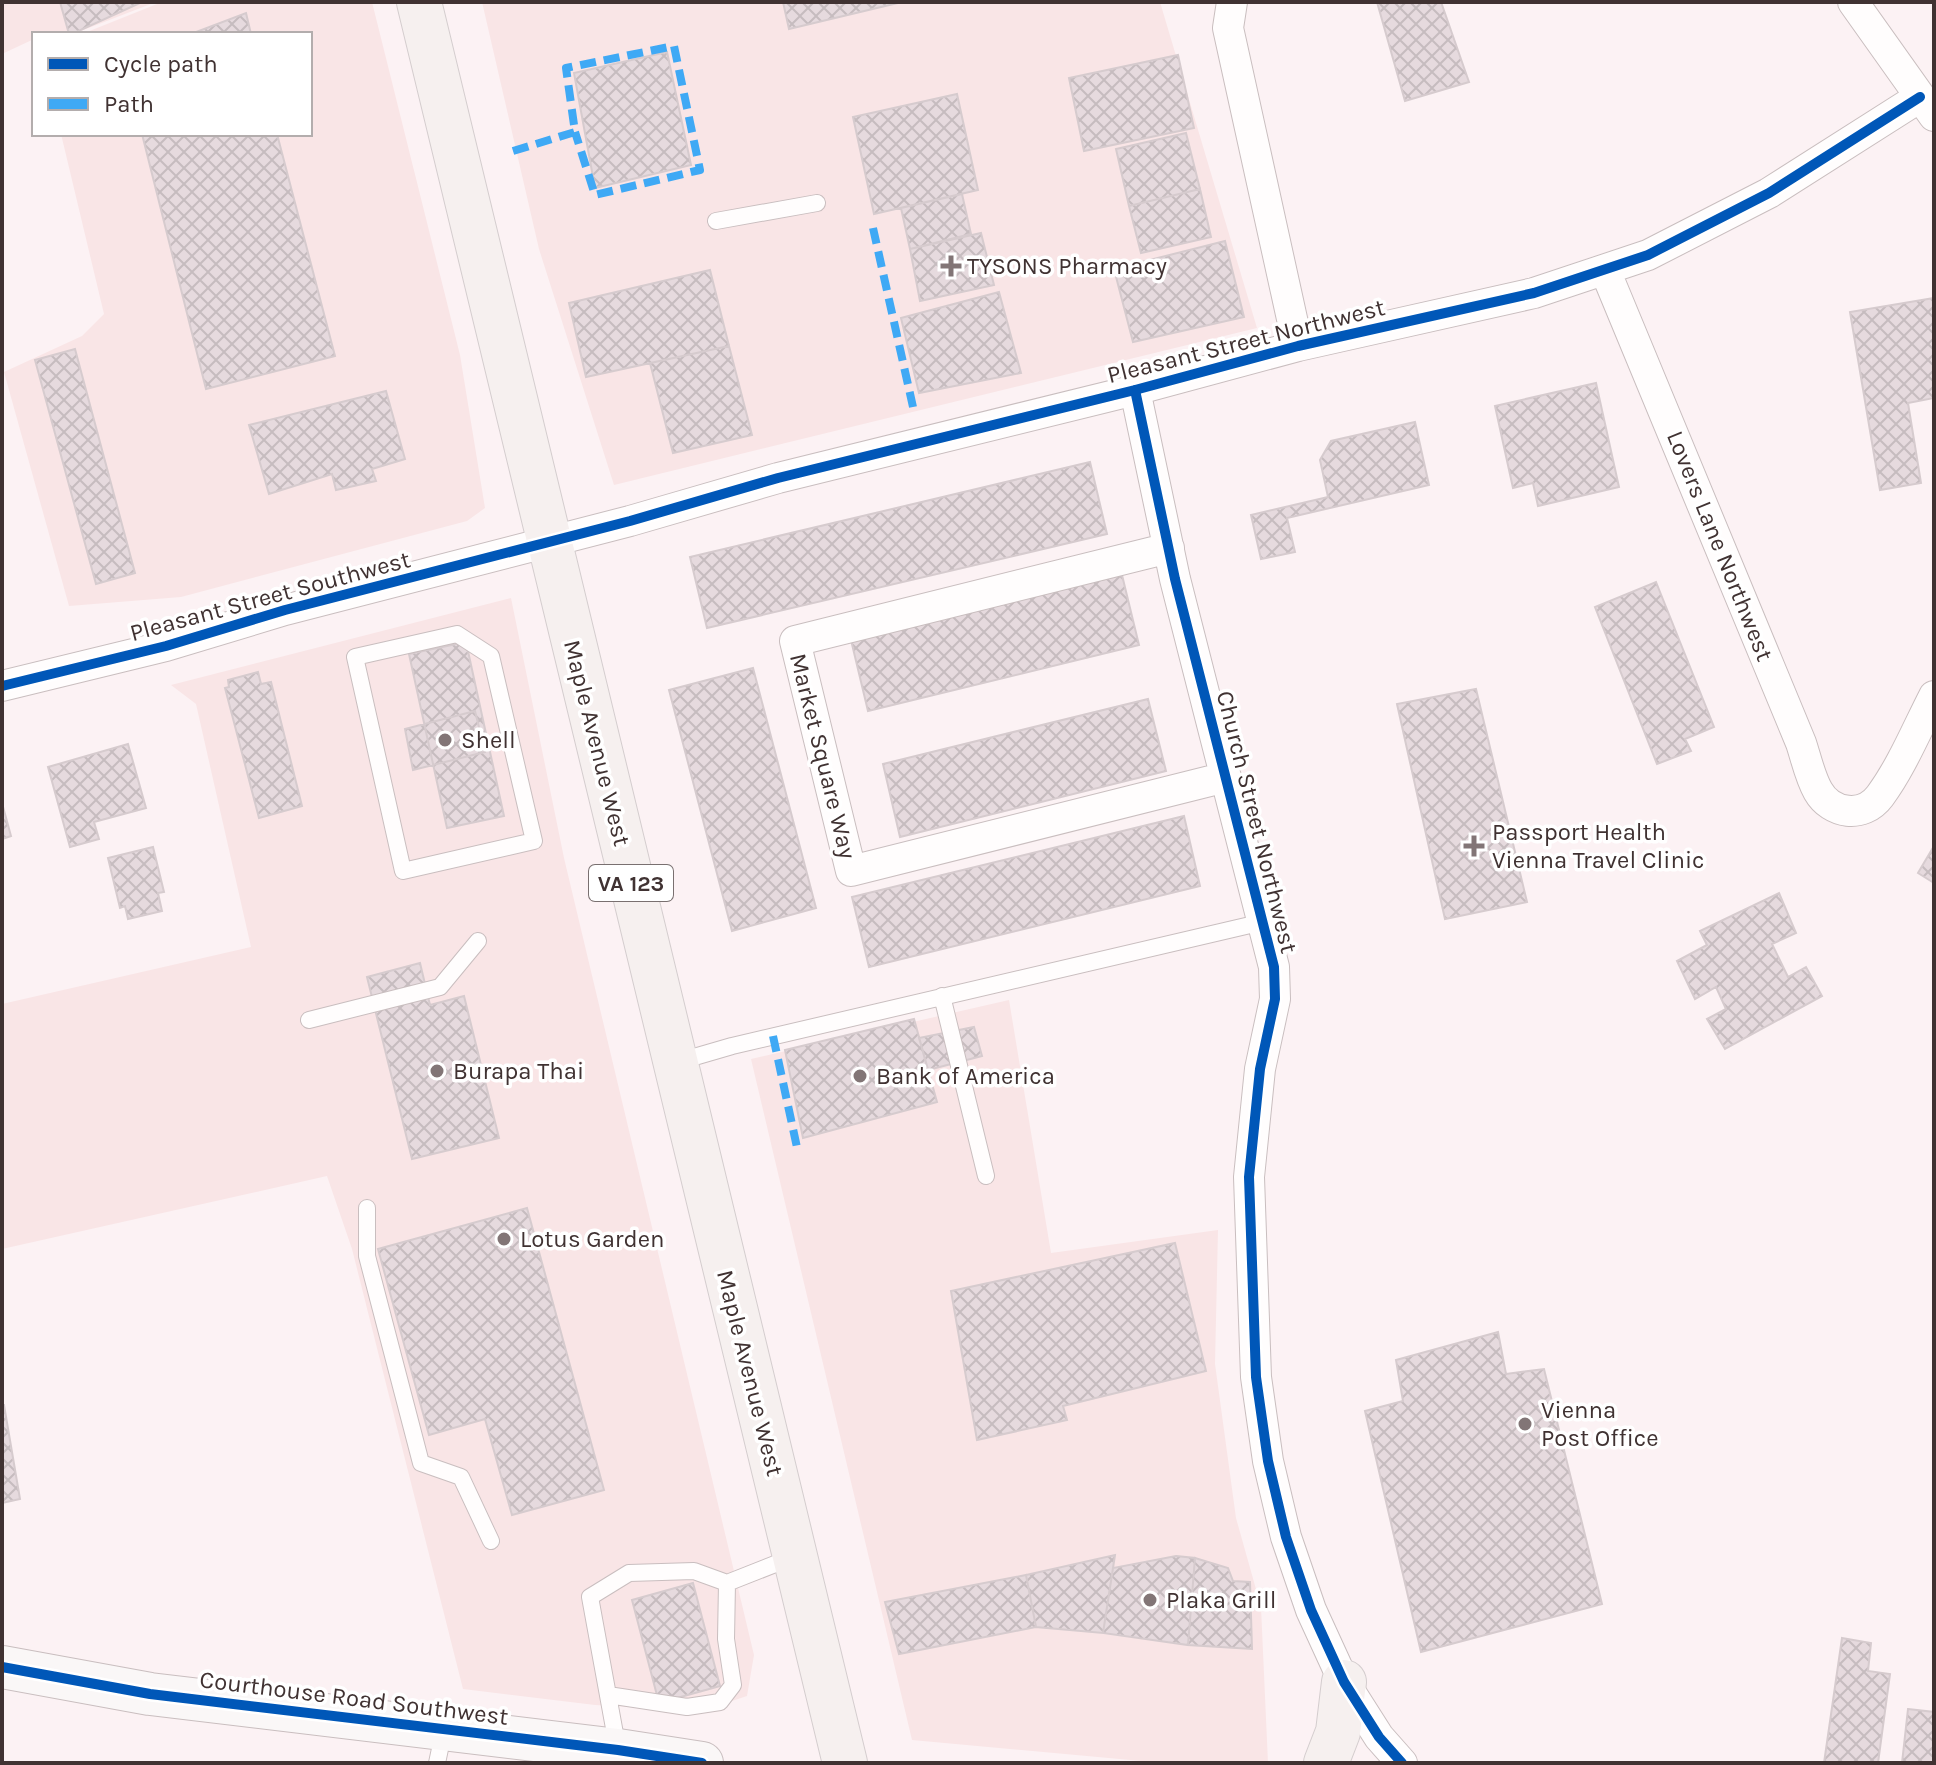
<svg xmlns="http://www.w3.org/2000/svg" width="1936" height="1765" viewBox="0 0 1936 1765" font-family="Karla,sans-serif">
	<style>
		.built { fill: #f9e5e6 }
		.building { fill: url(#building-cross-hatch); stroke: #d6cbce; stroke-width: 2 }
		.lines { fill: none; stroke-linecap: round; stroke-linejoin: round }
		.lane-casing { stroke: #c9bebf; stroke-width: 18 }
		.street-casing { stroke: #c9bebf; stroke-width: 32 }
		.secondary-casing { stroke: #c9bebf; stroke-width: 44 }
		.primary-casing { stroke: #d4cdce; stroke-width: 46 }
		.lane { stroke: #fffdfd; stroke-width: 16 }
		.street { stroke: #fffdfd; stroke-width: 30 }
		.secondary { stroke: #faf7f7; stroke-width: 42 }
		.primary { stroke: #f6f0ef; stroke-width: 44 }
		.quiet { stroke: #3fa9f5; stroke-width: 8; stroke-dasharray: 16 8; stroke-linecap: butt }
		.cycleway-casing { stroke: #fff; stroke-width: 15 }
		.cycleway { stroke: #0057b8; stroke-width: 10 }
		.poi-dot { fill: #827576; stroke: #fff; stroke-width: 3 }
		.labels { text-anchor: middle; stroke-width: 7; stroke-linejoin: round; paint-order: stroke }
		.shield { fill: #fff; stroke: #797070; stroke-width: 2 }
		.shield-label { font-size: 22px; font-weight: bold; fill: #403232 }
		.poi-label { font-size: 24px; fill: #403232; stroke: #fff; text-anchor: start }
		.street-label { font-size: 24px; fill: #403232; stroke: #fff }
	</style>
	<defs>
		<pattern id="building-cross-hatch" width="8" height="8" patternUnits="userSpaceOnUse" patternTransform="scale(2)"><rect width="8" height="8" fill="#e6dade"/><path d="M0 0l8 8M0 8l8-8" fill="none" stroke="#c6bcbf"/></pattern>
	</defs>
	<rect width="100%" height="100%" fill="#fcf2f4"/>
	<!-- built -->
	<path class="built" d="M2 2H156L73 34H34V39L2 54Z
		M162 2H372L460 355 485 508 467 521 181 597 69 606 4 372 82 336 104 314 61 134H310V34H82Z
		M482 2H1160L1257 328 614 485 539 249Z
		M511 598 564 858 754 1655 747 1696 702 1711 595 1705 463 1689 352 1249 327 1176 2 1249V1004L251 947 196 704 171 685Z
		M1009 1000 1051 1253 1218 1230 1215 1364 1236 1518 1261 1607 1268 1763H1163L912 1740 751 1059Z"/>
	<!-- building -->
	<path class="building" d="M60 2H142L72 34H69Z
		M783 2H902L789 29Z
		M1377 2H1441L1469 82 1405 101Z
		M246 13 251 34H191Z
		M667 52 691 165 595 188 574 73Z
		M1178 55 1194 128 1084 151 1069 78Z
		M957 94 978 190 874 214 853 117Z
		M1186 133 1200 189 1129 206 1116 149Z
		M142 134H277L335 356 206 389Z
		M1200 189 1211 237 1141 253 1129 206Z
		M962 194 971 234 910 249 901 208Z
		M981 233 994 285 920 301 910 249Z
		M1225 241 1244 317 1133 342 1114 269Z
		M710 270 729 346 586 377 569 303Z
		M999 292 1021 373 919 393 901 318Z
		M1934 298V398L1908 403 1921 483 1880 490 1850 312Z
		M729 346 752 435 673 453 650 363Z
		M75 349 135 573 96 584 35 360Z
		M1596 383 1619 487 1538 506 1533 483 1513 488 1495 406Z
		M386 391 405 459 372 469 376 481 336 490 332 474 269 494 249 425Z
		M1415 422 1429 485 1287 518 1295 552 1261 559 1251 515 1328 497 1320 460 1331 441Z
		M1090 462 1107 534 707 628 690 557Z
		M1122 575 1139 645 868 711 851 640Z
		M1656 582 1714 727 1685 739 1691 751 1657 764 1595 607Z
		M466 642 504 816 447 828 409 654Z
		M753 668 816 908 732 931 669 690Z
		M258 672 261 684 271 682 302 806 259 818 225 688 229 687 228 680Z
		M1476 689 1527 902 1445 919 1397 704Z
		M1148 699 1166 771 900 837 883 764Z
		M475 711 485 752 413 770 405 729Z
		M128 744 146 808 94 822 99 839 70 847 48 767Z
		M2 803 11 836 2 839Z
		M1184 816 1200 886 869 967 852 897Z
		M1934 846V883L1918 873Z
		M153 847 164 892 158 893 162 911 128 919 125 906 120 908 108 858Z
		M1779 893 1796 933 1772 944 1788 977 1806 967 1822 996 1725 1049 1707 1019 1726 1009 1716 987 1695 999 1677 961 1707 945 1700 931Z
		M420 963 430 1005 464 996 499 1138 412 1159 367 977Z
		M914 1019 937 1102 803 1138 785 1050Z
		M974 1027 982 1056 928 1070 919 1038Z
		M527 1208 604 1490 512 1515 485 1419 429 1435 378 1249Z
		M1175 1243 1206 1371 1063 1406 1067 1420 977 1440 951 1291Z
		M1498 1332 1506 1374 1544 1369 1602 1604 1421 1652 1365 1411 1403 1401 1396 1360Z
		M2 1405H4L20 1499 2 1503Z
		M1115 1555 1103 1633 1036 1627 1026 1575Z
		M1176 1556 1195 1558 1188 1645 1103 1633 1113 1568Z
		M1195 1558 1228 1568 1233 1581 1250 1582 1252 1649 1188 1645Z
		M1026 1575 1036 1627 899 1654 885 1602Z
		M693 1583 720 1686 659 1703 632 1600Z
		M1842 1638 1871 1643 1868 1671 1890 1674 1878 1763H1824Z
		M1908 1709 1934 1712V1763H1902Z"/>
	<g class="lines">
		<defs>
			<path id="lane" d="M716 221 817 203
				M457 634 491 656 534 841 403 871 355 657Z
				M942 996 986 1176
				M309 1020 440 987 478 941
				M677 1062 732 1046 1263 922
				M367 1208V1256L421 1463 461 1477 491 1541
				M608 1695 687 1707 720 1702 733 1685 726 1639 727 1583
				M618 1750 590 1597 629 1573 694 1571 727 1583 793 1557
				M437 1763 444 1730"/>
			<path id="street" d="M1232 2 1228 28 1298 346
				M1853 2 1934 116
				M1605 270 1801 743C1806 758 1810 777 1818 791 1831 814 1863 819 1880 796 1902 766 1917 729 1934 696
				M1135 390 1175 579 1274 967 1275 999 1260 1069 1249 1177 1256 1377 1268 1461 1286 1537 1311 1610 1344 1682 1379 1737 1402 1763
				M1169 548 795 641 851 871 1226 777
				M2 686 166 646 285 610 630 521 778 478 1135 390 1298 346 1534 293 1648 255 1769 193 1920 97"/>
			<path id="secondary" d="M2 1667 150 1694 618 1750 702 1763"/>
			<path id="primary" d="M419 2 845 1763
				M1326 1763 1338 1732 1344 1682"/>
		</defs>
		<!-- lane casing -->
		<use href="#lane" class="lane-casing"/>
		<!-- street casing -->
		<use href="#street" class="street-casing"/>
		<!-- secondary casing -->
		<use href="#secondary" class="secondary-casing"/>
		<!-- primary casing -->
		<use href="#primary" class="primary-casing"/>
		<!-- lane -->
		<use href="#lane" class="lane"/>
		<!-- street -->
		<use href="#street" class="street"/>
		<!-- secondary -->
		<use href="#secondary" class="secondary"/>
		<!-- primary -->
		<use href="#primary" class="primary"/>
		<!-- quiet -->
		<path class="quiet" d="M513 151 575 132 566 68 674 46 700 170 595 195 575 132
			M873 228 913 407
			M773 1036 798 1152"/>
		<defs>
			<path id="cycleway" d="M1135 390 1175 579 1274 967 1275 999 1260 1069 1249 1177 1256 1377 1268 1461 1286 1537 1311 1610 1344 1682 1379 1737 1402 1763
				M2 686 166 646 285 610 630 521 778 478 1135 390 1298 346 1534 293 1648 255 1769 193 1920 97
				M2 1667 150 1694 618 1750 702 1763"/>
		</defs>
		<!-- cycleway casing -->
		<use href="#cycleway" class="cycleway-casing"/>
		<!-- cycleway -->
		<use href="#cycleway" class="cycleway"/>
	</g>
	<!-- markers -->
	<g class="poi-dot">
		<path d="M947 254h8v8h8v8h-8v8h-8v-8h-8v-8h8z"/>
		<circle cx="445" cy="740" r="8"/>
		<path d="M1470 834h8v8h8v8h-8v8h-8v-8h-8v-8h8z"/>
		<circle cx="437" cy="1071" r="8"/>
		<circle cx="860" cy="1076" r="8"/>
		<circle cx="504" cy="1239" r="8"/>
		<circle cx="1525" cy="1424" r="8"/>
		<circle cx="1150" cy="1600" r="8"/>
	</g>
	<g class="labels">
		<!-- shield labels -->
		<rect class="shield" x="589" y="865" width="84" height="36" rx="6"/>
		<g class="shield-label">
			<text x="631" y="891">VA 123</text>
		</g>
		<!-- poi labels -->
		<g class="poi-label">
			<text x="967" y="274">TYSONS Pharmacy</text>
			<text x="461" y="748">Shell</text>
			<text x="1492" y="840">Passport Health<tspan x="1492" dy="28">Vienna Travel Clinic</tspan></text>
			<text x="453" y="1079">Burapa Thai</text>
			<text x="876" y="1084">Bank of America</text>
			<text x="520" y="1247">Lotus Garden</text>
			<text x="1541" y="1418">Vienna<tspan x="1541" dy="28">Post Office</tspan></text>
			<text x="1166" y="1608">Plaka Grill</text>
		</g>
		<!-- street labels -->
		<g class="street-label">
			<text transform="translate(1246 341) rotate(-14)" y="8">Pleasant Street Northwest</text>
			<text transform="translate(1720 546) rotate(68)" y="8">Lovers Lane Northwest</text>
			<text transform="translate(270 596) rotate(-15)" y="8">Pleasant Street Southwest</text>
			<text transform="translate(597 743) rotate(76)" y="8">Maple Avenue West</text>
			<text transform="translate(823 756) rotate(76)" y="8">Market Square Way</text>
			<text transform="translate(1257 822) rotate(76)" y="8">Church Street Northwest</text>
			<text transform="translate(750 1373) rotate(76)" y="8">Maple Avenue West</text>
			<text transform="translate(354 1698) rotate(7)" y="8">Courthouse Road Southwest</text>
		</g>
	</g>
	<!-- border -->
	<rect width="1936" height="1765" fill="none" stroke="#403232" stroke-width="8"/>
	<!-- legend -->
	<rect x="32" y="32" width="280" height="104" fill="#ffffff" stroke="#b3adad" stroke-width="2"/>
	<rect x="48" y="58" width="40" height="12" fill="#0057b8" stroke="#b3adad" stroke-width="2"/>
	<text x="104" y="72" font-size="24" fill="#403232">Cycle path</text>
	<rect x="48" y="98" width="40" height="12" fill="#3fa9f5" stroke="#b3adad" stroke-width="2"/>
	<text x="104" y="112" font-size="24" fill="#403232">Path</text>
</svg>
